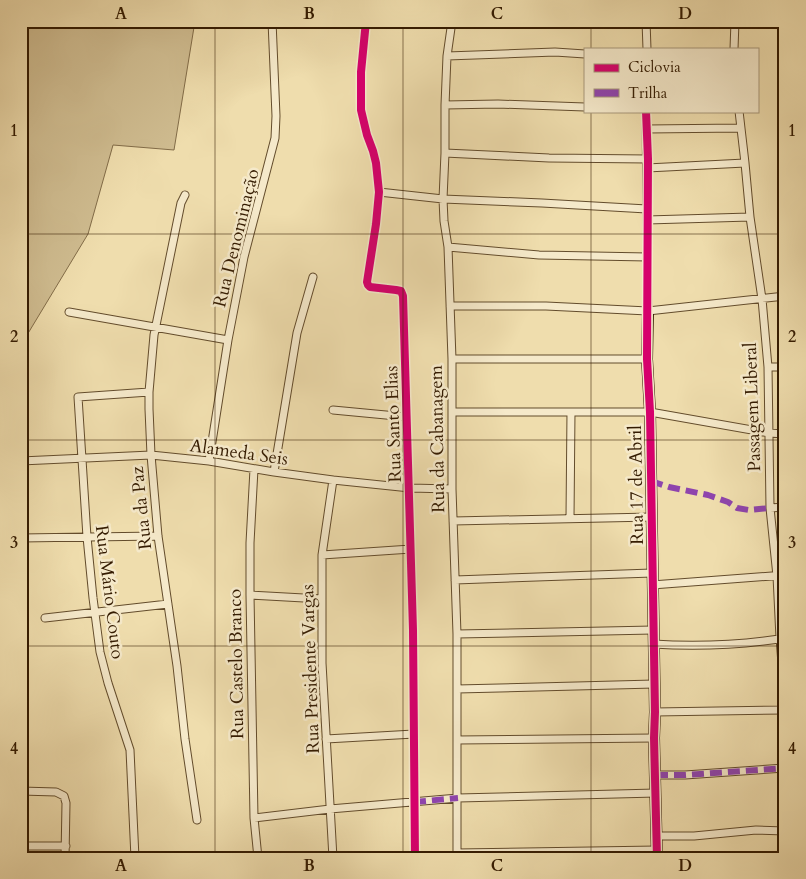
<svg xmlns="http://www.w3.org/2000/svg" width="806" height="879" viewBox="0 0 806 879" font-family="Cardo,serif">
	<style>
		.green { fill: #cfbc90; stroke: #826c48 }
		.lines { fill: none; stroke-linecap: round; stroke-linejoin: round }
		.street-casing { stroke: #634c2c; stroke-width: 9 }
		.secondary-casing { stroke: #341b01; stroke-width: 12 }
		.street { stroke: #f5e9ca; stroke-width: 7 }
		.secondary { stroke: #f5e9ca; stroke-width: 10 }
		.quiet { stroke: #8e44ad; stroke-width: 6; stroke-dasharray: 12 6; stroke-linecap: butt }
		.cycleway-casing { stroke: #f5e9ca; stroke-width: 11 }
		.cycleway { stroke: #d6006c; stroke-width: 8 }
		.grid { fill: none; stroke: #341b01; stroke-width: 1; stroke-opacity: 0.55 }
		.labels { text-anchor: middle; stroke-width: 5; stroke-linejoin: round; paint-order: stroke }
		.street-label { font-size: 18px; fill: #341b01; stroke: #f5e9ca }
		.neatline { fill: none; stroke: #341b01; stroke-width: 2 }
		.grid-label { font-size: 16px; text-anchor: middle; font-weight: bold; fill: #341b01 }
	</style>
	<rect width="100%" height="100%" fill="#efddad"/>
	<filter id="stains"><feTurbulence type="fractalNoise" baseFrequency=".004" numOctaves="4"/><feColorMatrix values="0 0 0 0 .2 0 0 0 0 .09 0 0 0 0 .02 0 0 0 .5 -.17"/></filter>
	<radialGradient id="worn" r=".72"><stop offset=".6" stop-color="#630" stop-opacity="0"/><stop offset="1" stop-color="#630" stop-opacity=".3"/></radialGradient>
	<!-- green -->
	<path class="green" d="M21 21H195L174 150 113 145 88 234 21 345Z"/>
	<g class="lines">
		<defs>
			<path id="street" d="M366 21 361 72V110L367 135 373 151 376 163 379 192 376 224 367 282 368 285 370 287 396 290 401 291 403 296 413 630 415 858
				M452 21 447 56 445 105V153L443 199 444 221 448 247 452 359V489L457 634V858
				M646 21 647 49
				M734 49 735 21
				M447 56 555 52 585 54
				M445 105 498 104 585 107
				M646 111 648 311
				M739 111 745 163 750 217 762 299 768 367 770 508 777 576 780 638 785 703
				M647 129 740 128
				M445 153 549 158 648 159
				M647 168 745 163
				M379 192 443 199 542 203 647 209
				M185 195 181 203 154 335 149 392V409L151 455 158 536 177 666 185 739 197 820
				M647 220 750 217
				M448 247 539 255 648 257
				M450 306H546L648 311 785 296
				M69 312 228 340
				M452 359H647
				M768 367H785
				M333 410 407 417
				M453 412H650L769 433 785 434
				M21 461 151 455 209 461 274 472 333 480 410 488 452 489
				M209 461 228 340 244 257 275 138 276 116 272 21
				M254 469 250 543V595L254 818 258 858
				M274 472 297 333 313 277
				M770 508 785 507
				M570 518 571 412
				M453 521 652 517
				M21 538 158 536
				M322 555 411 549
				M455 580 652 573
				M652 585 785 575
				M250 595 322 599
				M45 618 168 604
				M457 634 653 630
				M653 644C698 647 741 645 785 638
				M457 689 654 684
				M655 712 785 710
				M326 739 414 734
				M457 740 654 738
				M656 775H685L785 768
				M21 791 56 792 64 796 66 803 65 858
				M254 818 330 809 458 798 656 793
				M657 836H694L756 830 785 831
				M21 846H66
				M457 853 657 850
				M135 858 130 750 108 683 100 652 93 598 87 537 78 397 149 392
				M333 858 322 663V555L333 480"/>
			<path id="secondary" d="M648 311 647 359 650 412 655 712 654 738 657 858"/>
		</defs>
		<!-- street casing -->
		<use href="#street" class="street-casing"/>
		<!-- secondary casing -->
		<use href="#secondary" class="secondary-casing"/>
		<!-- street -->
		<use href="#street" class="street"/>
		<!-- secondary -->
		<use href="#secondary" class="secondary"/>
		<!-- quiet -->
		<path class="quiet" d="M651 481 669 487 708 495 728 502 737 508 749 510 770 508
			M656 775H685L785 768
			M414 802 458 798"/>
		<defs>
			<path id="cycleway" d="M366 21 361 72V110L367 135 373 151 376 163 379 192 376 224 367 282 368 285 370 287 396 290 401 291 403 296 413 630 415 858
				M646 111 648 159 647 359 650 412 655 712 654 738 657 858"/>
		</defs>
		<!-- cycleway casing -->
		<use href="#cycleway" class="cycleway-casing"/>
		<!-- cycleway -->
		<use href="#cycleway" class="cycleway"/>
	</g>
	<!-- grid -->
	<path class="grid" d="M215 21V858M403 21V858M591 21V49M591 111V858M21 234H785M21 440H785M21 646H785"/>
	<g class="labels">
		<!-- street labels -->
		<g class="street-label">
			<text transform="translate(236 238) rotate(-76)" y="6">Rua Denominação</text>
			<text transform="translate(752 407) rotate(-92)" y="6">Passagem Liberal</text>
			<text transform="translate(393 424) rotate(-92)" y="6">Rua Santo Elias</text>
			<text transform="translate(437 439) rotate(-91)" y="6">Rua da Cabanagem</text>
			<text transform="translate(239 452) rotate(8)" y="6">Alameda Seis</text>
			<text transform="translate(636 485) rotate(-91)" y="6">Rua 17 de Abril</text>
			<text transform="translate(141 508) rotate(-96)" y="6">Rua da Paz</text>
			<text transform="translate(110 592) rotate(83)" y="6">Rua Mário Couto</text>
			<text transform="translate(236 664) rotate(-91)" y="6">Rua Castelo Branco</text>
			<text transform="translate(310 669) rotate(-92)" y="6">Rua Presidente Vargas</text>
		</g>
	</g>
	<!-- margin -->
	<rect width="806" height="879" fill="none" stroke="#efddad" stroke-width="55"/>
	<!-- legend -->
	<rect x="584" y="48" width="175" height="65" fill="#f5e9ca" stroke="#a8977a"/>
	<rect x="594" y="64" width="25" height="8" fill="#d6006c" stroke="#a8977a"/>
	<text x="628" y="72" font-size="15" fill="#341b01">Ciclovia</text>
	<rect x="594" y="89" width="25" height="8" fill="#8e44ad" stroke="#a8977a"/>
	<text x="628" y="98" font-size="15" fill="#341b01">Trilha</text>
	<rect x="28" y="28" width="750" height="824" class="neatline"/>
	<g class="grid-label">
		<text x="121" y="19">A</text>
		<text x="309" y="19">B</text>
		<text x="497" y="19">C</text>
		<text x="685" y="19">D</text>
		<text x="14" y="136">1</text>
		<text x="792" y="136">1</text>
		<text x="14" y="342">2</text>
		<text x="792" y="342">2</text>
		<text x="14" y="548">3</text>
		<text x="792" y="548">3</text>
		<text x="14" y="754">4</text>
		<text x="792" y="754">4</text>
		<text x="121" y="871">A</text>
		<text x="309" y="871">B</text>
		<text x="497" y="871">C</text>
		<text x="685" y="871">D</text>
	</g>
	<rect width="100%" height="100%" filter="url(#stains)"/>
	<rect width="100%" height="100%" fill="url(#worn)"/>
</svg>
